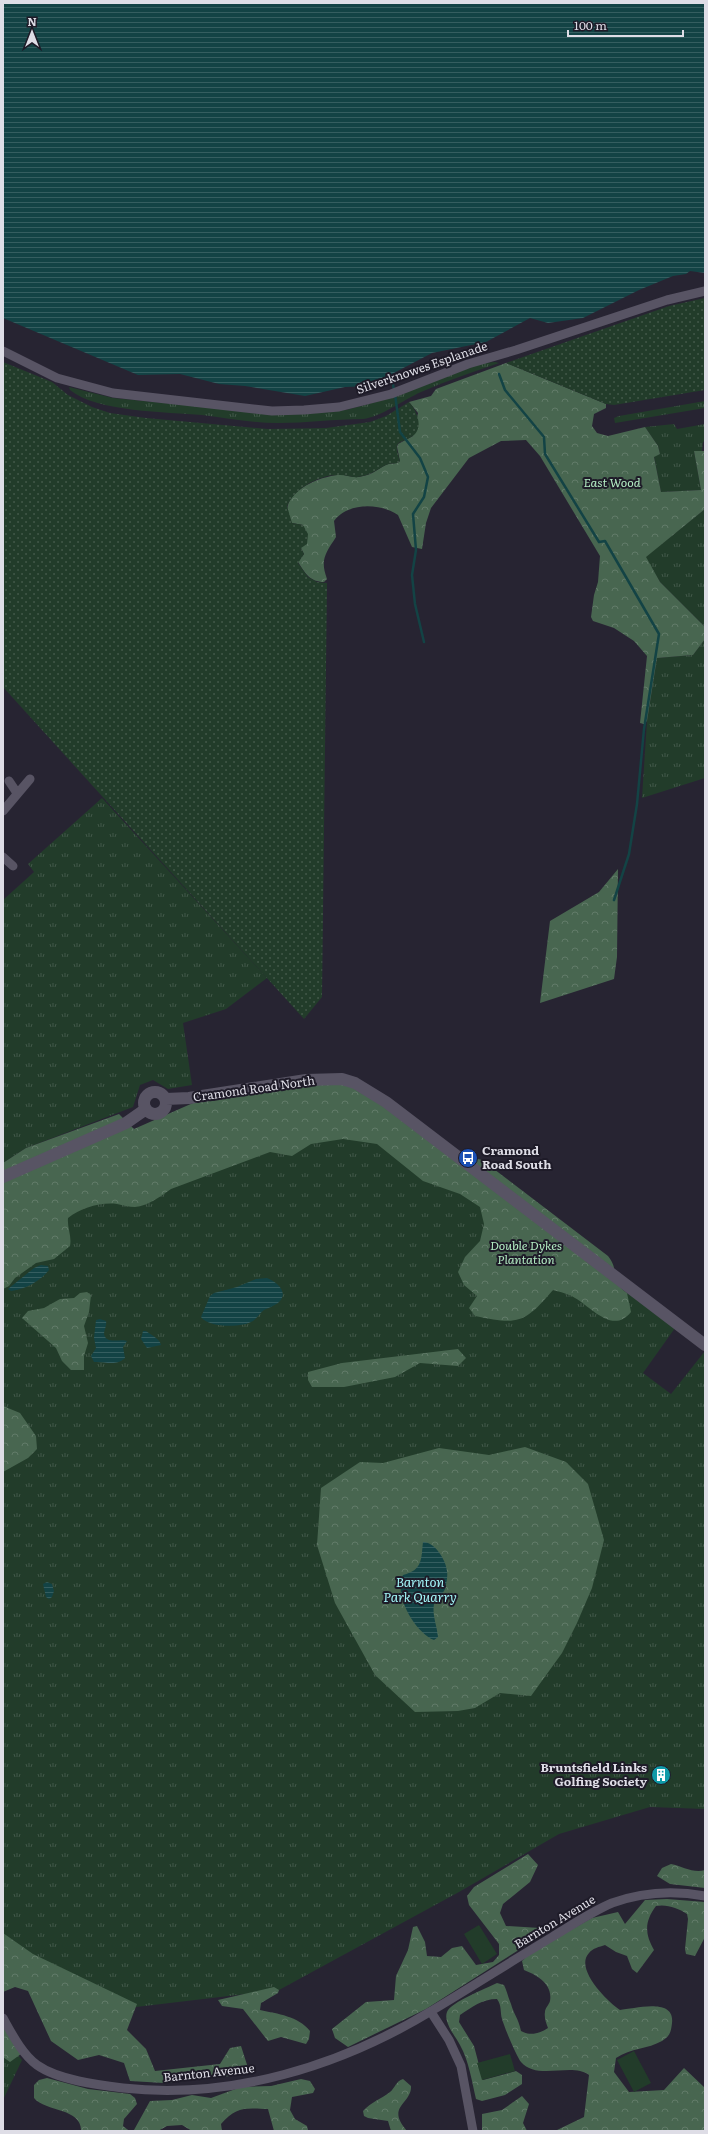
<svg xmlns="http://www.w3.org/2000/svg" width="708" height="2134" viewBox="0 0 708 2134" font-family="Literata,serif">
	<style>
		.grass { fill: url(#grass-tufts) }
		.forest { fill: url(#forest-crowns) }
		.park { fill: url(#park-dots) }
		.pitch { fill: #223c2a }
		.water { fill: url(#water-rules) }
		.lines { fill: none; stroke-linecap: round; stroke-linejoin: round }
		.stream { stroke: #134345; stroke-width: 2.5 }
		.street { stroke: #585464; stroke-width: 9 }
		.secondary { stroke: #585464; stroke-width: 12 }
		.labels { text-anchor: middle; stroke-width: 4; stroke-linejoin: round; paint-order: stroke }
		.street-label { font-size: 12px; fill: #dedde6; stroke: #1e1b28 }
		.park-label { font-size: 12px; font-style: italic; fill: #b2ebc2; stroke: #1e1b28 }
		.poi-label { font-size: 12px; font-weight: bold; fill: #dedde6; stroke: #1e1b28; text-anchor: start }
		.water-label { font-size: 13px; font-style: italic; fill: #a2f5f7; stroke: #1e1b28 }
	</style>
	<defs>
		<pattern id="grass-tufts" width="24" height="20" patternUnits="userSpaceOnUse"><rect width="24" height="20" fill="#223c2a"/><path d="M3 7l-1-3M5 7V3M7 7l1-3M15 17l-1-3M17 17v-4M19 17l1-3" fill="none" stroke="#425849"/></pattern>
		<pattern id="forest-crowns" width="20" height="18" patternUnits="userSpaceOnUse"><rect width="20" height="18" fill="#486650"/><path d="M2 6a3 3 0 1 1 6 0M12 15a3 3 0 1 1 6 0" fill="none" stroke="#627b69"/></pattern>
		<pattern id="park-dots" width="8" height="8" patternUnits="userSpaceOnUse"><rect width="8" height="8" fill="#223c2a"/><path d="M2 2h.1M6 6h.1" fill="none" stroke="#425849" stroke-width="1.8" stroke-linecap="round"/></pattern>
		<pattern id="water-rules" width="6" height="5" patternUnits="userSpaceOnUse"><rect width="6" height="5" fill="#134345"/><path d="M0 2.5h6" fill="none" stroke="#355e60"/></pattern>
	</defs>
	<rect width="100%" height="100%" fill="#272432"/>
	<!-- grass -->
	<path class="grass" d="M495 362 499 363C473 372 446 381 421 392 403 400 381 417 363 419 334 419 306 423 278 423 253 423 227 418 202 415 168 412 96 412 70 390L69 387 113 398 227 409 346 410 394 397 482 363Z
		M705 401V408L615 423 614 418 619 416Z
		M674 424 677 429 705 424V441L703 442 702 451H694L701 490 661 492 654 456 660 454 658 446 645 427Z
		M705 509V627L660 582 645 557Z
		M705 639V778L642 798 647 721 657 658 693 655Z
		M102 798 267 978 226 1009 183 1023 192 1085 168 1089 153 1080 140 1085 133 1107 26 1148 3 1163V900L34 872 28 864Z
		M353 1084 675 1328 643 1373 671 1394 705 1351V1809L650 1807 559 1834 459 1892 279 1990 136 2007 3 1940V1272L53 1208Z
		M3 2037 22 2060 3 2100Z"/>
	<!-- forest -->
	<path class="forest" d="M506 363 606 404V408L594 414 592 426 597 433 608 436 645 427 658 446 660 454 654 457 661 492 701 490 694 451H705V509L646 557 660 582 705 627V639L693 655 657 658 647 721 644 724 640 723 647 656 634 641 614 628 593 621 591 617 594 595 598 582 600 556 540 456 526 440 501 441 469 458 431 508 426 523 422 549 412 547 398 515C380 503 348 502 334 521L336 537C325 554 320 560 327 579L324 582C310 582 305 573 298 562L304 554 301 548 303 525 292 523C273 496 317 477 337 475 344 474 352 478 359 477 372 475 376 470 386 465 391 462 396 465 400 461L397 447 398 444 413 436 418 413 409 402 431 396 436 389Z
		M618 869 617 957 614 979 540 1003 550 921 599 892Z
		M320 1084 353 1085 464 1163 475 1158 482 1160 608 1256C622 1274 606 1278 627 1293L631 1312C613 1335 591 1307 575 1298 569 1294 560 1292 553 1290 524 1324 518 1325 475 1316L469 1308 477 1296 464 1285 458 1272 465 1257 480 1241 484 1224 480 1207 460 1194 423 1181 377 1144 343 1139 311 1144 292 1156 270 1152 171 1189C161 1196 148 1206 135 1207 129 1207 123 1205 117 1204 100 1202 81 1208 68 1218 67 1228 72 1236 70 1246L54 1259 36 1263 15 1278 9 1286 3 1289V1163L26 1148 119 1114 134 1129 193 1103Z
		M87 1292 91 1295 89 1312 84 1326 88 1343 84 1356V1370H71L62 1361 56 1348 22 1318 28 1311 44 1308 60 1299 74 1298 80 1293Z
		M458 1349 466 1358 458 1366 420 1363 395 1377 344 1387H312L308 1380V1372L342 1363Z
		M3 1406 20 1413 36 1436 37 1449 28 1458 3 1472Z
		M525 1447 566 1462 588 1484 604 1540 592 1588 577 1623 562 1653 531 1696 500 1693 475 1708 458 1711 415 1712 375 1675 335 1603 317 1545 321 1488 360 1462 383 1463 439 1448 489 1455Z
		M528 1854 538 1865 530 1882 503 1904 500 1913 506 1926 540 1928 539 1937 426 2009 348 2047 335 2038 332 2029 366 2002 394 2000 396 1976 408 1950 413 1927 417 1926 425 1942 427 1956 441 1957 452 1948 462 1946 476 1965 493 1962 499 1955V1944L469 1905 467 1896 474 1887Z
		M671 1864C682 1866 694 1874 705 1870V1888L670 1884 657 1876 662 1868Z
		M667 1899 705 1902V1937L695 1956 686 1954 685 1949 688 1919 687 1914C678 1908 667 1904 656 1906 644 1922 645 1934 654 1950L637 1973 632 1969 627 1956 616 1952 605 1945C599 1947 593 1948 589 1953 574 1969 608 2002 620 2010 634 2009 675 1997 672 2023 671 2032 670 2036 662 2041 648 2049 631 2048 616 2058L614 2072 629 2092 664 2090 684 2068 705 2088V2131H555L584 2117 589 2075C572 2062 537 2081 521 2062 516 2055 505 2029 502 2019 500 2012 502 2006 497 1999 482 1999 472 2007 460 2015L459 2022 474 2046 483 2080 516 2071 522 2075V2084L505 2095 482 2101 476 2099C472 2082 469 2061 460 2045 456 2037 443 2022 447 2012 451 2002 487 1988 497 1983L504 1985C507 1991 508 1997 511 2004 514 2015 518 2017 521 2031 530 2036 539 2034 548 2028 546 2023 544 2017 545 2012 545 2008 549 2005 550 2001 553 1984 537 1975 524 1970L522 1961 530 1953 592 1918 618 1912 625 1924 645 1900Z
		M3 1933 33 1954 137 2004 127 2030 146 2049 155 2071 220 2064 230 2048 241 2046 250 2074 164 2083 130 2081 124 2063 99 2055 78 2060 51 2041 28 1991 15 1987 3 1992Z
		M274 1987 279 1990 278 1993 261 2003 260 2010C278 2014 298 2016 310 2031L309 2039 306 2044 281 2037 268 2041 243 2009 222 2006 218 2000Z
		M3 2026 21 2054 10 2062 3 2057Z
		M47 2078 88 2089 130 2094 135 2098 137 2104 124 2119 123 2126 128 2130H134L150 2101 172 2100 192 2095 211 2098 241 2087 271 2086 301 2079 310 2081 315 2089 313 2093 292 2097 290 2110 295 2119 307 2126 308 2131H274L268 2109C246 2108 236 2106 221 2124L222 2131H192L182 2125 167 2126 158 2131H81C82 2108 46 2112 34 2098V2085L39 2080Z
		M403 2079 411 2086C412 2104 385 2106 407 2131H391L388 2121 368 2118 364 2116 363 2111C371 2102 381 2099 390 2092 395 2088 396 2081 403 2079Z
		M522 2096 529 2104 523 2123 527 2131H482V2114L502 2110Z"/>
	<!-- park -->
	<path class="park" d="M705 298V390L614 405 606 404 506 363 669 306Z
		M3 362 52 382 68 395 92 407 110 413 146 418 268 429 326 428 370 422 386 416 409 402C417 411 425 429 411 437 407 440 399 441 397 445 396 449 399 457 400 461 396 465 391 462 386 465 376 470 371 475 358 477 353 478 346 475 340 475 320 474 295 488 287 506L292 523 303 525 308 534 307 544 301 548 304 554 298 563 308 577 317 582 327 583 322 997 304 1019 3 687Z"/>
	<!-- pitch -->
	<path class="pitch" d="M479 1925 497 1954 482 1964 464 1934Z
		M634 2051 651 2083 634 2092 617 2060Z
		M510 2054 515 2071 482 2080 477 2063Z"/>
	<!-- water -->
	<path class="water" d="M3 3H705V273L690 271 686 274 673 276 639 290 583 318 548 323 530 318 486 342 432 353 369 386 345 387 305 396 245 386 219 384 180 374 138 375 3 318Z
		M41 1265 48 1266 49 1270C40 1281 26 1289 11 1291L8 1289 34 1268Z
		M267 1278C277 1282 290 1293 278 1303 274 1306 268 1308 264 1310 260 1313 257 1318 253 1321 242 1328 209 1328 201 1317L210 1296 214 1293 237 1287 256 1279Z
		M100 1319 106 1321C107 1326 104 1330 104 1334 106 1345 121 1338 127 1341L123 1347 125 1358C116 1367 104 1361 94 1362L91 1356 96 1348 94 1338 96 1320Z
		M143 1331H146C151 1335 160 1339 161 1345L147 1348 141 1339Z
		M423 1542C435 1542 446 1560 447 1571 448 1576 446 1585 445 1589 443 1595 435 1598 434 1604 432 1616 437 1625 438 1637L434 1640C415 1632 393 1595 403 1575 423 1570 421 1559 423 1542Z
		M47 1582 52 1584 54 1591 52 1597 49 1599 46 1597 43 1584Z"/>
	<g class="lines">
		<!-- stream -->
		<path class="stream" d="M391 374 394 390
			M499 374 505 390 544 437 545 454 599 542 605 541 659 634 644 729 637 804 629 854 614 900
			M395 394 400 432 420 458 428 477 424 497 413 514 416 550 412 575 415 604 424 642"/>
		<!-- street -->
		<path class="street" d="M3 351 57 378 113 393 272 411 304 410 339 407 391 394 468 364 516 350 667 300 705 291
			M9 781 17 793
			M3 811 30 779
			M3 857 13 866
			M431 2012 449 2040 461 2066 473 2131
			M3 2018C12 2034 22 2054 37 2065 58 2080 98 2085 123 2088 231 2100 341 2066 433 2010 473 1986 512 1961 552 1937 572 1925 591 1912 612 1903 642 1892 673 1890 705 1896"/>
		<!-- secondary -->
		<path class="secondary" d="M144 1103a11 11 0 1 1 22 0a11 11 0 1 1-22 0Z
			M166 1099 189 1098 306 1080 342 1079 355 1083 386 1102 705 1345
			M3 1177 126 1123 146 1109"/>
	</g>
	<!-- icons -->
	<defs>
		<symbol id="bus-disc" viewBox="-11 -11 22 22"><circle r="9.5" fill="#1a4fb4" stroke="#1e1b28"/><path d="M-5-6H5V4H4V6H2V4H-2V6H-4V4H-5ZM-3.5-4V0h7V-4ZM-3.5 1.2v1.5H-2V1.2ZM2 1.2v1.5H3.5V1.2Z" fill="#fff"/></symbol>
		<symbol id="building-disc" viewBox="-11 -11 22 22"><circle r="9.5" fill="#0f9aa8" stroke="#1e1b28"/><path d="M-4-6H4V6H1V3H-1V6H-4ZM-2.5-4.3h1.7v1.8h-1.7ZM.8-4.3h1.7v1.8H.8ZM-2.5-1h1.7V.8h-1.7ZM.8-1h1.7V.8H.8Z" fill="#fff"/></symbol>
	</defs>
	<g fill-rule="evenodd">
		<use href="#bus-disc" x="457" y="1147" width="22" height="22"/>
		<use href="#building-disc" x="650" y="1764" width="22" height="22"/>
	</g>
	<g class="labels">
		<!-- street labels -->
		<g class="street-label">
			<text transform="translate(422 368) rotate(-19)" y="4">Silverknowes Esplanade</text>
			<text transform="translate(254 1089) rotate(-8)" y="4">Cramond Road North</text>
			<text transform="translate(555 1922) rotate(-31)" y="4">Barnton Avenue</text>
			<text transform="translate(209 2073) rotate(-6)" y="4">Barnton Avenue</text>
		</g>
		<!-- park labels -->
		<g class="park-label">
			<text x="612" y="487">East Wood</text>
			<text x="526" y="1250">Double Dykes<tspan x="526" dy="14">Plantation</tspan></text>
		</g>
		<!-- poi labels -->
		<g class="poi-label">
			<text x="482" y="1155">Cramond<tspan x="482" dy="14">Road South</tspan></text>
			<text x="647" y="1772" text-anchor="end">Bruntsfield Links<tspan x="647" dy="14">Golfing Society</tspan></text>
		</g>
		<!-- water labels -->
		<g class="water-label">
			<text x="420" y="1587">Barnton<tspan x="420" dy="15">Park Quarry</tspan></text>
		</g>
	</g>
	<!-- border -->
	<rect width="708" height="2134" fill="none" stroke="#dedde6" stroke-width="8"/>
	<!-- north arrow -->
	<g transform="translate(32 32)" stroke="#1e1b28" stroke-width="3" paint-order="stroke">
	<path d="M0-3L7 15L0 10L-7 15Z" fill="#dedde6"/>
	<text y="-6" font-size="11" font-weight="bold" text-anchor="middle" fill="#dedde6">N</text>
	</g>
	<!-- scale -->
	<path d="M568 30v6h115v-6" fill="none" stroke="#dedde6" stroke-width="2"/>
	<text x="574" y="30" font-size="12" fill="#dedde6" stroke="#1e1b28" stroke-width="3" paint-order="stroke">100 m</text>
</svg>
